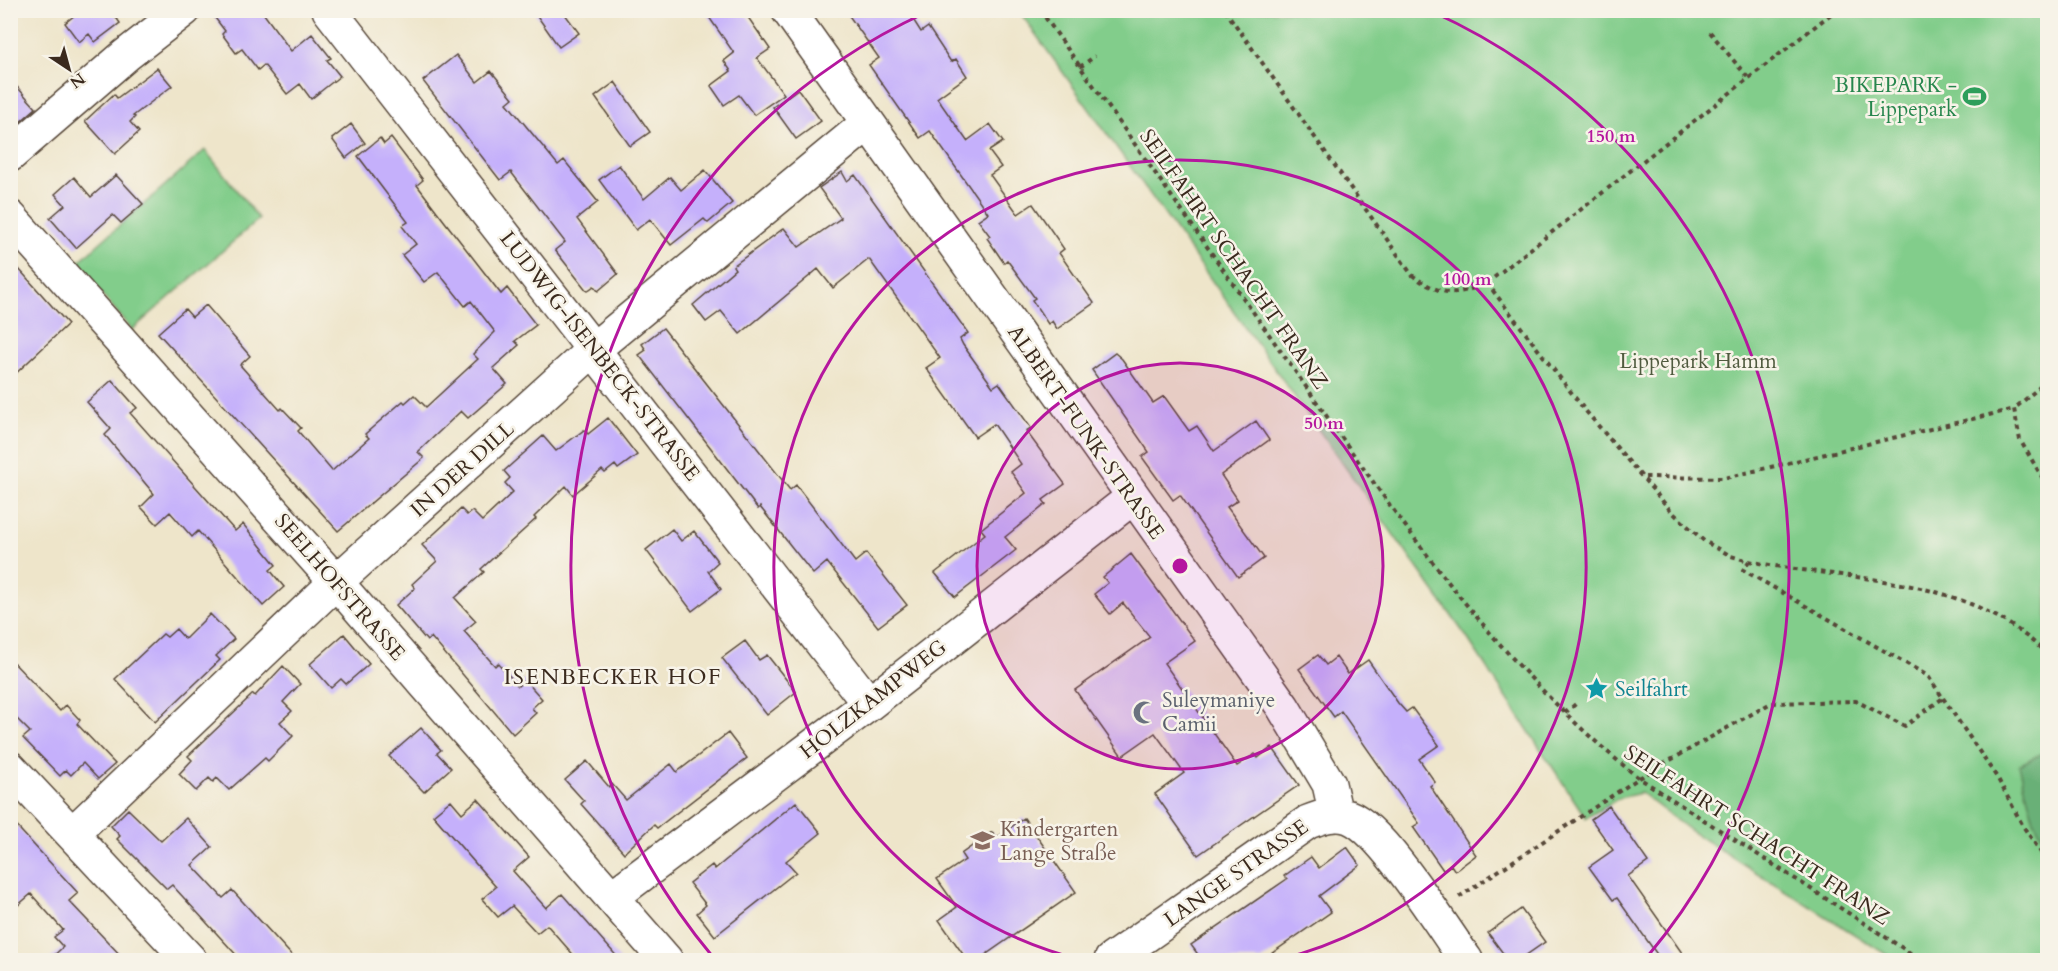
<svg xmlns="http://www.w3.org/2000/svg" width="2058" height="971" viewBox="0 0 2058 971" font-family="Cardo,serif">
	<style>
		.green { fill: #82cd8b; stroke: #5e7c54; stroke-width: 1.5 }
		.forest { fill: #69b077; stroke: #526d4a; stroke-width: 1.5 }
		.building { fill: #c5b0fb }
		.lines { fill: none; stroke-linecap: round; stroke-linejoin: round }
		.minor-casing { stroke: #564638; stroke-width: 36 }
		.path { stroke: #564638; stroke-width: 4; stroke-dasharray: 4.5 4.5; stroke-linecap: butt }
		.minor { stroke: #fff; stroke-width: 33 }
		.ring { fill: none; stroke: #b5179e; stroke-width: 3 }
		.labels { text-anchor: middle; stroke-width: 5; stroke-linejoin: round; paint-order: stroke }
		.leisure-label { font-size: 21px; fill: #27864d; stroke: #f7f3e8; text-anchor: end }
		.street-label { font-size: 21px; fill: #3b2a1e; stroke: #f7f3e8 }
		.park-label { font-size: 21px; fill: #505b3f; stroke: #f7f3e8 }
		.culture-label { font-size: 21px; fill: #0d838f; stroke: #f7f3e8; text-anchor: start }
		.worship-label { font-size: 21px; fill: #5b616d; stroke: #f7f3e8; text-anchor: start }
		.education-label { font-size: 21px; fill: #785e54; stroke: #f7f3e8; text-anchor: start }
		.neighbourhood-label { font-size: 22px; letter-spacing: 1.5px; fill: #3b2a1e; stroke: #f7f3e8 }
		.centre { fill: #b5179e; stroke: #f7f3e8; stroke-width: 3 }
		.ring-label { font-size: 18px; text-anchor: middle; font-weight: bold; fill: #b5179e; stroke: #f7f3e8; stroke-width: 5; stroke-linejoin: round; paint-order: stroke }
	</style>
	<rect width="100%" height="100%" fill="#f7f3e8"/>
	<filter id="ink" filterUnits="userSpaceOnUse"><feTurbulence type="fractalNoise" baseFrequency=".0167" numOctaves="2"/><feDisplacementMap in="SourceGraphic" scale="12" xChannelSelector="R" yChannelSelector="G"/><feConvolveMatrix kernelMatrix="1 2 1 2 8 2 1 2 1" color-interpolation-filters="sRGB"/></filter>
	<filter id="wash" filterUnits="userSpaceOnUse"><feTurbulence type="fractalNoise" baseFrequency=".008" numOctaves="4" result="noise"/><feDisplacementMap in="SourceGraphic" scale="24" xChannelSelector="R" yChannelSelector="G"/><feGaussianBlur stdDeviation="1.35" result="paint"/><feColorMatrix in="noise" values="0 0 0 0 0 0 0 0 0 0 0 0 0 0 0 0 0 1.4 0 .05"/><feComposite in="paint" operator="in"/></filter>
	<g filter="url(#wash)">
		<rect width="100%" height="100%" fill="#eee5ca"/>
		<!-- green -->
		<path class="green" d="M1019 11H2047V960H1895L1689 830 1641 793 1619 798 1586 818 1466 636Z
			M205 150 259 219 132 330 76 264Z"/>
		<!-- forest -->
		<path class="forest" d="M2047 751V845L2034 821 2019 765Z"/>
		<g id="blocks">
			<!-- building -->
			<path class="building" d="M71 10H122L115 16 120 23 95 42 89 34 79 42 65 23 75 15Z
				M209 10H261L291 51 312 34 331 58 327 60 340 76 311 99 300 84 287 94 264 65 258 70 242 49 236 53 222 34 225 31Z
				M533 10H562L579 33 559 47Z
				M704 10H743L770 49 757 58 784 94 754 115 739 95 724 105 711 86 731 71 724 61 734 53Z
				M845 10H907L921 32 928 27 951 62 956 59 967 76 937 98 967 141 990 124 1003 142 989 151 1001 167 990 175 1018 214 1033 204 1064 249 1059 253 1094 303 1057 329 1052 321 1048 324 1032 300 1035 298 1007 260 1004 263 987 238 990 236 978 220 988 213 930 131 920 138 869 65 879 58Z
				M456 55 477 82 491 71 513 98 507 103 558 165 564 160 598 202 577 219 618 274 598 291 594 286 587 291 555 250 565 242 511 172 500 180 423 81Z
				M157 68 172 86 133 116 135 117 130 122 139 132 115 154 85 121 114 94 117 98Z
				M10 79 36 108 20 122 10 111Z
				M615 82 650 132 630 146 595 97Z
				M798 89 821 121 796 139 773 107Z
				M351 124 365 143 346 158 332 139Z
				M380 138 384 144 391 138 423 180 417 185 445 222 501 294 507 288 536 325 515 341 519 345 493 368 507 384 468 418 461 411 418 452 424 458 338 531 158 333 185 309 192 317 206 305 250 356 240 365 280 410 282 408 301 428 298 431 332 471 369 438 365 434 403 401 405 403 414 395 426 407 478 359 473 354 495 332 471 301 465 306 438 272 424 282 402 255 416 244 402 226 408 222 358 156Z
				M619 165 644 199 670 177 681 190 705 170 732 203 708 223 704 219 671 245 650 219 636 230 599 180Z
				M842 172 847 181 855 175 968 333 960 339 963 345 993 387 999 383 1031 428 1026 431 1065 484 1043 500 1046 504 1005 537 1016 550 955 597 935 573 985 534 981 529 1026 493 1011 472 1021 464 994 424 975 437 926 368 940 358 869 259 833 288 818 269 740 334 721 311 706 322 693 305 735 269 733 266 784 228 799 247 841 218 819 188Z
				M116 175 143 204 121 223 113 215 76 248 50 218 65 205 55 194 74 177 91 197Z
				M10 259 68 324 10 379Z
				M663 328 790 490 796 485 855 562 866 553 907 605 878 627 827 562 813 574 760 507 758 509 639 355 646 350 642 344Z
				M1115 353 1122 359 1153 403 1164 396 1189 431 1197 426 1214 451 1256 421 1269 440 1221 475 1238 500 1227 507 1264 558 1238 577 1180 495 1173 500 1142 457 1149 452 1092 370Z
				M112 380 137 408 130 413 235 531 243 524 276 565 270 570 284 587 263 606 198 531 192 537 170 512 157 524 141 507 154 494 105 435 111 429 87 402Z
				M608 418 637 455 618 469 615 465 605 473 602 470 573 495 566 486 534 517 536 519 481 569 484 572 455 598 476 621 464 631 495 666 498 663 518 686 525 680 542 699 532 708 536 713 513 734 431 637 427 641 396 605 415 588 412 584 437 561 422 545 461 509 467 515 472 511 482 521 513 492 505 483 510 478 504 471 523 454 543 436 556 451 584 430 588 434Z
				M672 529 681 541 694 531 718 562 708 571 721 589 692 611 646 550Z
				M1131 554 1195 641 1164 663 1237 766 1255 754 1258 758 1272 747 1299 785 1198 855 1155 794 1184 773 1155 733 1122 756 1075 690 1150 637 1123 603 1110 614 1094 594 1108 583 1103 577Z
				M210 614 234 639 216 656 220 660 155 722 115 679 163 634 167 637 176 629 185 639Z
				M344 634 369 664 346 684 341 679 331 688 310 664Z
				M745 641 759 660 767 655 796 692 767 715 722 658Z
				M1318 655 1326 665 1336 657 1348 674 1368 660 1398 703 1406 712 1412 708 1439 745 1419 759 1435 782 1430 786 1476 855 1455 871 1451 865 1443 870 1413 827 1419 823 1341 711 1334 717 1299 669Z
				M10 659 60 711 66 705 80 720 77 724 115 764 98 779 83 763 71 775 66 770 60 776 23 738 30 732 10 712Z
				M283 666 300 684 283 702 292 711 280 722 293 736 268 761 265 758 229 790 217 778 213 782 209 778 196 791 179 774 192 760 188 756 253 694 255 696Z
				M421 728 441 750 437 753 451 768 424 792 389 756Z
				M728 733 747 758 657 828 654 825 624 853 581 804 584 801 565 780 587 761 609 787 612 784 626 800 671 764 677 772Z
				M478 799 529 857 513 871 546 908 562 894 620 960H578L547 925 537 933 512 906 498 917 482 899 496 887 433 815 451 800 462 813Z
				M796 802 821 833 786 861 796 872 715 936 697 913 706 905 689 883 712 865 715 869Z
				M1609 806 1648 862 1628 876 1687 960H1661L1617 898 1613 900 1589 867 1613 850 1591 819Z
				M128 809 161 841 186 818 212 847 192 865 223 898 232 890 296 960H241L172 885 167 889 117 839 120 836 111 826Z
				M1024 818 1076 892 978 960H967L939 920 957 907 937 879 965 860 961 854 992 832 996 838Z
				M10 819 78 893 69 901 125 960H49L63 947 54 937 63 930 31 894 10 912Z
				M1347 847 1360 865 1319 896 1331 912 1262 960H1202L1191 945 1287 879 1284 876 1311 857 1319 868Z
				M1521 909 1545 942 1519 960H1508L1488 933Z"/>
		</g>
	</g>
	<g filter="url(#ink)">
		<use href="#blocks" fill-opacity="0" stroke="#564638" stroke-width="1.5"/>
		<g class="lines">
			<defs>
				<path id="minor" d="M329 10 869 704
					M788 10 1283 707 1329 784 1336 815
					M10 155 126 55 184 10
					M10 217 336 582 666 960
					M10 768 190 960
					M72 834 336 582 595 348 868 123
					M612 897 869 704 1132 498
					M1111 960 1308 822C1321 817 1335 812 1349 817 1382 829 1443 928 1466 960"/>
			</defs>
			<!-- minor casing -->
			<use href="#minor" class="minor-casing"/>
			<!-- path -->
			<path class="path" d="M1040 10C1130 137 1219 264 1309 391 1407 531 1504 671 1639 778L1921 960
				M1225 10 1412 275C1441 296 1454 297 1487 283L1836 10
				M1710 32 1749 79
				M1080 67 1095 56
				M1487 283 1584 409 1671 511 1704 541 1731 556 1749 561C1859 584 1961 571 2048 655
				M2048 380 2014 409 2020 440 2048 487
				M1645 477 1725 478 2014 409
				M1943 698 1998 779 2023 826 2048 863
				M1565 713 1578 702
				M1459 897 1639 778 1771 703 1856 701 1905 726 1943 698 1928 676 1743 570 1749 561"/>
			<!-- minor -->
			<use href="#minor" class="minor"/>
		</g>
	</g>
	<!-- distance rings -->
	<circle cx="1180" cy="566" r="203" fill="#b5179e" fill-opacity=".12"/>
	<g class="ring">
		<circle cx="1180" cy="566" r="203"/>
		<path d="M1082 960A406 406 0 1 1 1278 960"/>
		<path d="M713 957A609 609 0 0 1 927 12M1433 12A609 609 0 0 1 1647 957"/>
	</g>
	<!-- icons -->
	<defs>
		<symbol id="stadium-bare" viewBox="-9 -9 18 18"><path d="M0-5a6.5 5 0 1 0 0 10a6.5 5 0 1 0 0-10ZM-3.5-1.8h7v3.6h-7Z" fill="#2e9e5b" stroke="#f7f3e8" stroke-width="2.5" paint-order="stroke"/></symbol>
		<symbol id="sight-bare" viewBox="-9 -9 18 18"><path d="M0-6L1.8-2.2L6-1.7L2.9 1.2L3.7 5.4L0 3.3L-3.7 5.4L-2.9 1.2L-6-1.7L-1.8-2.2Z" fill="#0f9aa8" stroke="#f7f3e8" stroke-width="2.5" paint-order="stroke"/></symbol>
		<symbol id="mosque-bare" viewBox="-9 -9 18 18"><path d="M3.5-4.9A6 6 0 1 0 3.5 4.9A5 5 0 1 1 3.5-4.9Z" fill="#6b7280" stroke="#f7f3e8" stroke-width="2.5" paint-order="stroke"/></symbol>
		<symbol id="school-bare" viewBox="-9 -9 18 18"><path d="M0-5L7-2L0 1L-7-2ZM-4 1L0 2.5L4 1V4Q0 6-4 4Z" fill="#8d6e63" stroke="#f7f3e8" stroke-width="2.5" paint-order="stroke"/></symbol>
	</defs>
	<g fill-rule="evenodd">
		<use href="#stadium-bare" x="1958" y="80" width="33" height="33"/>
		<use href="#sight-bare" x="1580" y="672" width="33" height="33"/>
		<use href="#mosque-bare" x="1128" y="696" width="33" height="33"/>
		<use href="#school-bare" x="966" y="824" width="33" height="33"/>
	</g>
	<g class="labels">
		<!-- leisure labels -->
		<g class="leisure-label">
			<text x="1957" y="92">BIKEPARK -<tspan x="1957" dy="24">Lippepark</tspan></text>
		</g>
		<!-- street labels -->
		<g class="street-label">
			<text transform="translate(1234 259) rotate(55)" y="7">SEILFAHRT SCHACHT FRANZ</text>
			<text transform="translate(600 356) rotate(52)" y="7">LUDWIG-ISENBECK-STRASSE</text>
			<text transform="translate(1086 432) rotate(55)" y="7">ALBERT-FUNK-STRASSE</text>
			<text transform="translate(462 469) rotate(-42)" y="7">IN DER DILL</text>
			<text transform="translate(340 587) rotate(49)" y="7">SEELHOFSTRASSE</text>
			<text transform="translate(873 699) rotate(-38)" y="7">HOLZKAMPWEG</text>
			<text transform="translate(1757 835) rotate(33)" y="7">SEILFAHRT SCHACHT FRANZ</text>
			<text transform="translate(1236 873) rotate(-35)" y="7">LANGE STRASSE</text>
		</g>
		<!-- park labels -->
		<g class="park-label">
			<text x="1698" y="368">Lippepark Hamm</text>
		</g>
		<!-- culture labels -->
		<g class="culture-label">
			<text x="1615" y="696">Seilfahrt</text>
		</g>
		<!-- worship labels -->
		<g class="worship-label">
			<text x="1162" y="707">Suleymaniye<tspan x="1162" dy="24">Camii</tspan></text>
		</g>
		<!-- education labels -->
		<g class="education-label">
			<text x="1000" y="836">Kindergarten<tspan x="1000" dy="24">Lange Straße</tspan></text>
		</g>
		<!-- neighbourhood labels -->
		<g class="neighbourhood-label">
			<text x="613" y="684">ISENBECKER HOF</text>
		</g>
	</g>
	<circle cx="1180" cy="566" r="9" class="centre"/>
	<g class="ring-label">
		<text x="1611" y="142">150 m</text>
		<text x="1467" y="285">100 m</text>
		<text x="1324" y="429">50 m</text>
	</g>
	<!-- margin -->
	<rect width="2058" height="971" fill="none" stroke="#f7f3e8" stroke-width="36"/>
	<!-- north arrow -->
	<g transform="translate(69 69) rotate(144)" stroke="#f7f3e8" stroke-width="4.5" paint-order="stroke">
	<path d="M0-4.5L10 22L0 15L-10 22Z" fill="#3b2a1e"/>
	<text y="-9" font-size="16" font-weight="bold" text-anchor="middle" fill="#3b2a1e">N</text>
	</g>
</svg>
